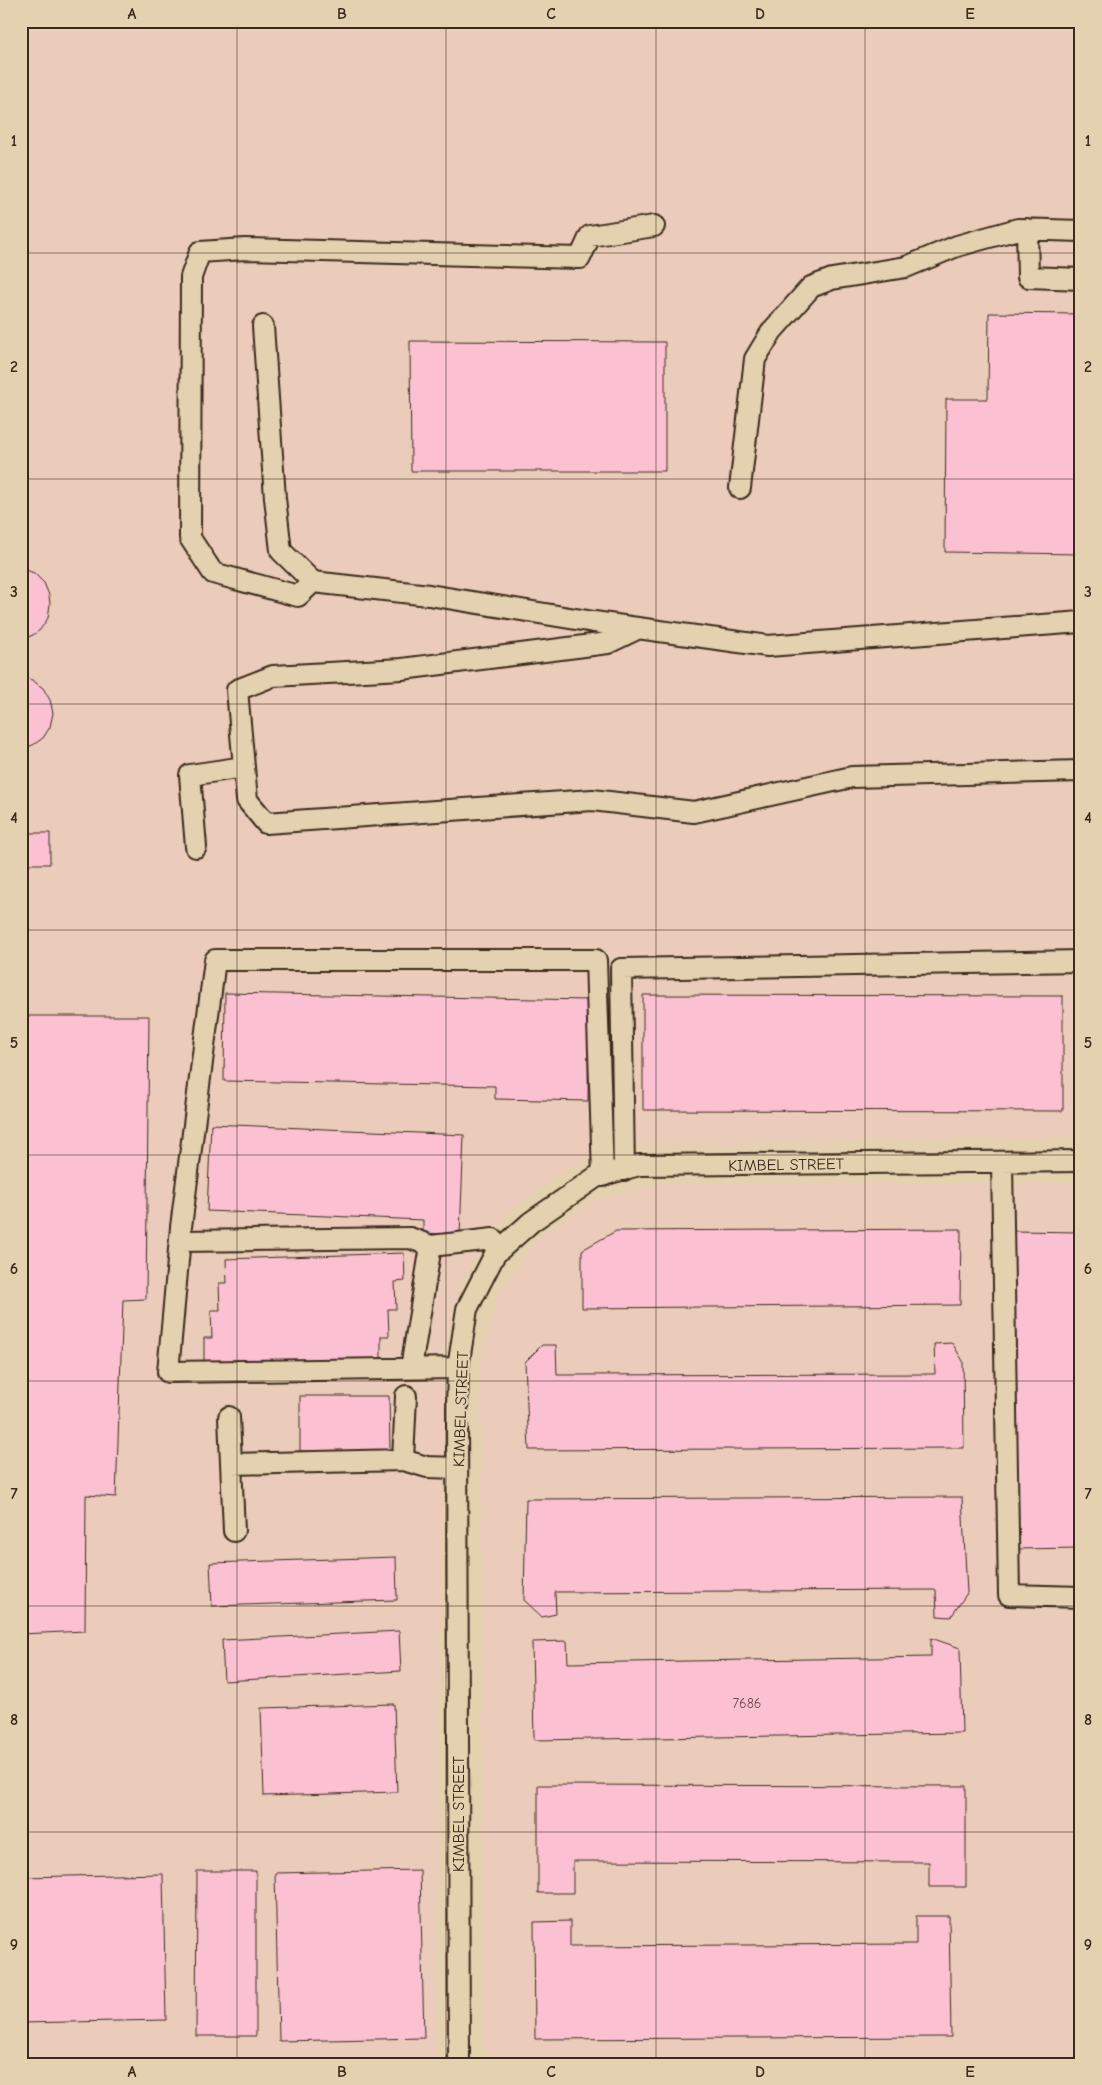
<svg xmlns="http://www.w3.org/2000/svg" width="1102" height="2085" viewBox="0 0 1102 2085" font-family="'Comic Neue',sans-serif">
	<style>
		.built { fill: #ebccba }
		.building { fill: #fbc1d2; stroke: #3b2a1e }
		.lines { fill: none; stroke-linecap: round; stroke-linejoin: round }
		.minor-casing { stroke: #3b2a1e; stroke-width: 24 }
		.minor { stroke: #e4d1af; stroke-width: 20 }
		.grid { fill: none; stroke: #3b2a1e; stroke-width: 1; stroke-opacity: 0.55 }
		.labels { text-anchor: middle; stroke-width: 4.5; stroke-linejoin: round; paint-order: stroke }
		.number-label { font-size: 14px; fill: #6b504b }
		.street-label { font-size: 16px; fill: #3b2a1e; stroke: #e4d1af }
		.neatline { fill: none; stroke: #3b2a1e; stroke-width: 2 }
		.grid-label { font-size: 16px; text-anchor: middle; font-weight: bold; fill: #3b2a1e }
	</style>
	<rect width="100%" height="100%" fill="#e4d1af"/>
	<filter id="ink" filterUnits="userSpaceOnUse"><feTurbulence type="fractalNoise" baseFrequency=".02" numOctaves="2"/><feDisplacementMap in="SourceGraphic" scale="10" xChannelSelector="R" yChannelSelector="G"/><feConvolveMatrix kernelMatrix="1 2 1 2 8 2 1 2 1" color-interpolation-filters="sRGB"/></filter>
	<g filter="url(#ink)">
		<!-- built -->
		<path class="built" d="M21 21H1081V1137L639 1145 567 1168 507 1213 464 1276 444 1348 436 2060 21 2064Z
			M658 1183H1081V2064H500L484 2048 480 1357 499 1292 538 1238 593 1200Z"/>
		<!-- building -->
		<path class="building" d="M989 313 1081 314V554L945 552 946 399H988Z
			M410 341 665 342V471H411Z
			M21 568 34 573 44 583 49 595 50 604 48 618 40 630 33 635 21 640Z
			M21 676 32 680 43 688 50 700 53 713 50 727 43 738 33 745 21 749Z
			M21 833H50V864H21Z
			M225 993 589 1000 588 1101 495 1099V1086L224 1081Z
			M643 995 1063 996V1111L643 1110Z
			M21 1016H149L146 1299 123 1300 116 1497 86 1495 85 1631 21 1634Z
			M211 1124 464 1135 460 1235 423 1233V1220L207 1211Z
			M961 1229 960 1305 582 1308V1250L616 1231Z
			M1014 1231 1081 1232V1548L1013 1549Z
			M404 1253 405 1281 395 1282 396 1309H388L389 1336H381V1364L204 1369V1338H212L211 1310H220L219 1283H227L226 1259Z
			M952 1343 963 1361 964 1448 529 1450 525 1362 542 1345H556L557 1375 935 1374 934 1344Z
			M300 1396H389L390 1451H300Z
			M962 1497 967 1593 951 1617 937 1616 936 1590 555 1592 556 1614 542 1617 524 1600 526 1499Z
			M396 1557 397 1600 212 1606 210 1563Z
			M399 1631 401 1671 224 1681 222 1640Z
			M931 1638 960 1648 962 1733 534 1740 532 1642 567 1641 568 1663 931 1657Z
			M394 1704 397 1792 264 1796 261 1708Z
			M538 1785 966 1786V1887H929V1862L573 1861V1893H538Z
			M420 1870 424 2038 279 2041 275 1873Z
			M197 1871H256V2036H196Z
			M163 1874 166 2020 21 2023V1877Z
			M916 1916H949L951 2037 535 2039 534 1922 570 1921V1946L916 1944Z"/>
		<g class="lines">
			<defs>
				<path id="minor" d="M1027 229 1028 277 1081 279
					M263 326 275 498 281 551 313 582 429 595 594 622 768 646 1081 622
					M740 488 755 359 772 331 811 287 832 279 906 267 957 246 1018 229 1081 231
					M313 582 298 596 213 573 190 538 191 277 200 252 245 249 580 258 590 236 654 226
					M639 628 608 643 402 669 273 676 237 690 247 800 266 823 592 800 694 812 852 777 1081 771
					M196 847 190 775 244 767
					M1002 1162 1009 1595 1081 1597
					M624 1170 621 969 1081 961
					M180 1241 410 1238 431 1246 411 1368
					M431 1246 493 1239
					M458 1368 168 1372 181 1227 215 960H596L603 1176
					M229 1417 234 1531
					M403 1460 406 1396
					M232 1464 403 1460 427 1467 457 1468
					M459 2064 457 1409 458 1368 467 1309 495 1254 531 1222 596 1177 639 1165 1081 1161"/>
			</defs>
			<!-- minor casing -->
			<use href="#minor" class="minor-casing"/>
			<!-- minor -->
			<use href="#minor" class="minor"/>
		</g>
	</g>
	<!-- grid -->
	<path class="grid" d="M237 21V2064M446 21V2064M656 21V2064M865 21V2064M21 253H1081M21 479H1081M21 704H1081M21 930H1081M21 1155H1081M21 1381H1081M21 1606H1081M21 1832H1081"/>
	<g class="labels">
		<!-- number labels -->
		<g class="number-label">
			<text x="747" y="1708">7686</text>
		</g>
		<!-- street labels -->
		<g class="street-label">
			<text transform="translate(786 1164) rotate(-1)" y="6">KIMBEL STREET</text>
			<text transform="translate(460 1409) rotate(-88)" y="6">KIMBEL STREET</text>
			<text transform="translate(458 1814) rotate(-90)" y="6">KIMBEL STREET</text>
		</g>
	</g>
	<!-- margin -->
	<rect width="1102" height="2085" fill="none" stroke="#e4d1af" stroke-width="55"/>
	<rect x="28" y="28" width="1046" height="2030" class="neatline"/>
	<g class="grid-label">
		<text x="132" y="19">A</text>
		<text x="342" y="19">B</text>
		<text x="551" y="19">C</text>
		<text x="760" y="19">D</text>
		<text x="970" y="19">E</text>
		<text x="14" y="146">1</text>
		<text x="1088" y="146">1</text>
		<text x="14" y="372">2</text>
		<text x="1088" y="372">2</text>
		<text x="14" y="597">3</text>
		<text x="1088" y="597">3</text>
		<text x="14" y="823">4</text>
		<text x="1088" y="823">4</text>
		<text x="14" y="1048">5</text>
		<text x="1088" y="1048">5</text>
		<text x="14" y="1274">6</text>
		<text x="1088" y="1274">6</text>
		<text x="14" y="1499">7</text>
		<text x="1088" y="1499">7</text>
		<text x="14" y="1725">8</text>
		<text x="1088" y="1725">8</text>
		<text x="14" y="1950">9</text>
		<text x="1088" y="1950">9</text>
		<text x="132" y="2077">A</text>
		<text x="342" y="2077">B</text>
		<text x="551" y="2077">C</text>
		<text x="760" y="2077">D</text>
		<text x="970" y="2077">E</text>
	</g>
</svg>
